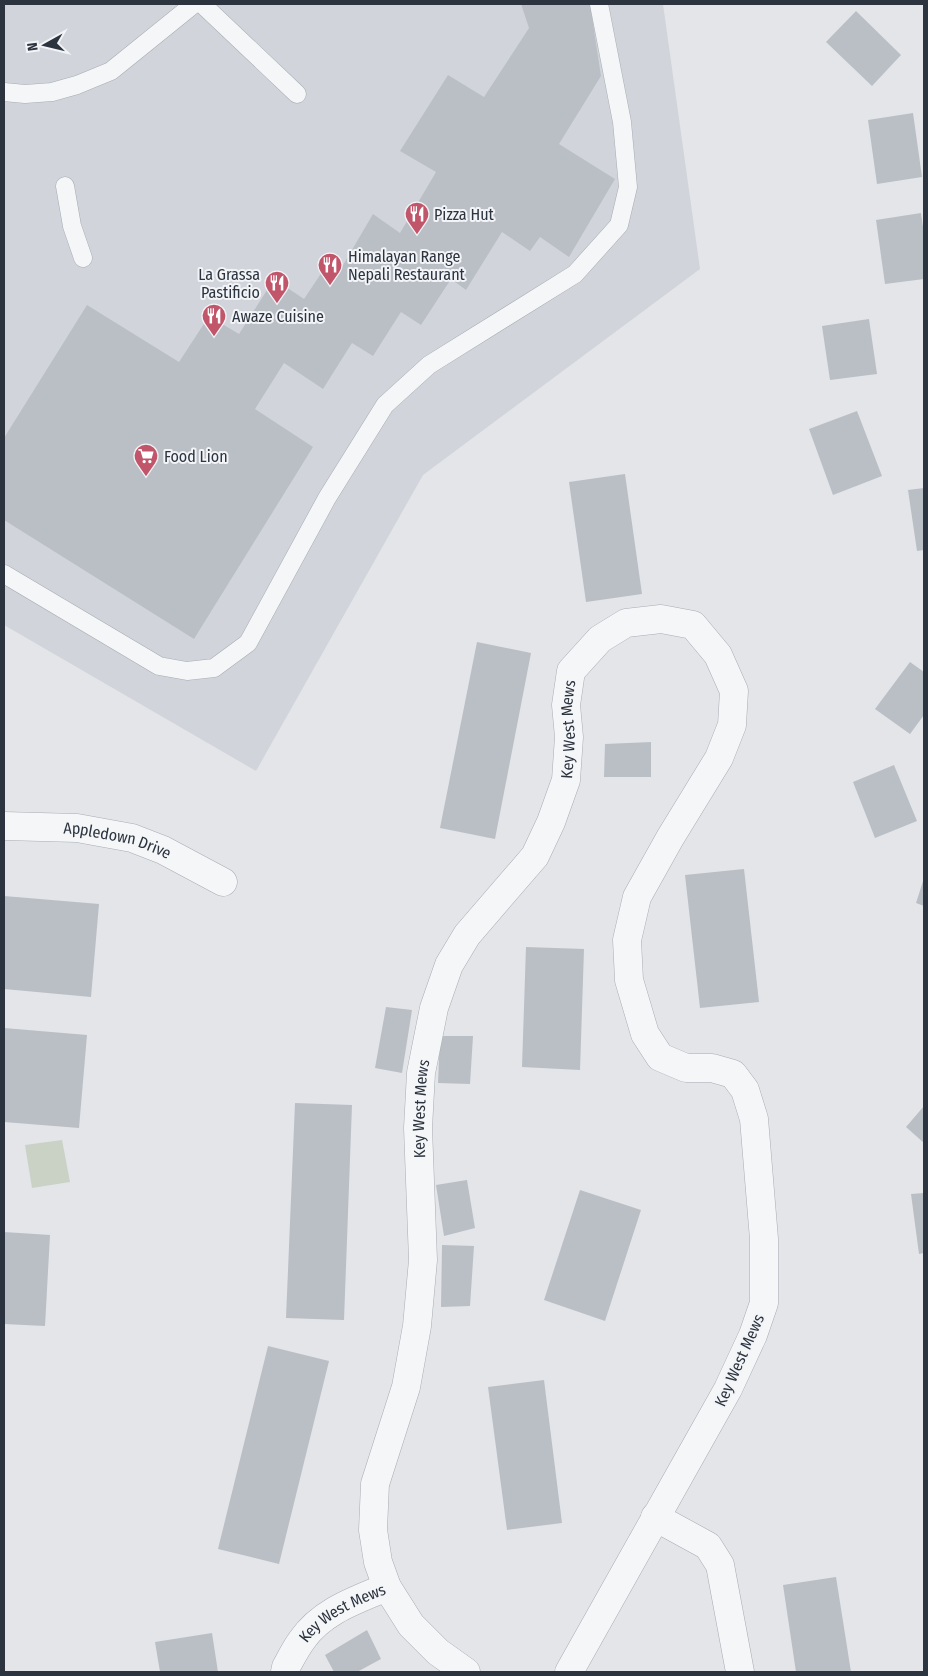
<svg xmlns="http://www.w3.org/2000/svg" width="928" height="1676" viewBox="0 0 928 1676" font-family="'Fira Sans Condensed',sans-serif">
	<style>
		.built { fill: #d1d5db }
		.green { fill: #c9d2c5 }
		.building { fill: #babfc6 }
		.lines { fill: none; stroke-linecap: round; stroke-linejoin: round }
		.lane-casing { stroke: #a8acb3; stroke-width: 19 }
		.street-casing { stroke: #a8acb3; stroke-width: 29 }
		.lane { stroke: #f5f6f8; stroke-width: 18 }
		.street { stroke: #f5f6f8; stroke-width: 28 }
		.labels { text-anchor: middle; stroke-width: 4; stroke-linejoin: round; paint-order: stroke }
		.poi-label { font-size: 16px; fill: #2c3440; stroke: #f2f4f7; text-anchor: start }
		.street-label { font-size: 16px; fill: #2c3440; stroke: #f2f4f7 }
	</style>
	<rect width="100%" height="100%" fill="#e3e5e9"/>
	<!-- built -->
	<path class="built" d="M4 4H663L700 269 423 475 256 771 4 625Z"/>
	<!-- green -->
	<path class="green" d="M62 1140 70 1182 32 1188 25 1145Z"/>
	<!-- building -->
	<path class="building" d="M521 4H590L601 76 559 144 615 179 569 257 540 237 530 251 502 232 466 290 451 279 421 325 401 312 373 356 352 343 323 389 284 363 255 409 313 447 194 639 4 520V438L87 305 179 362 209 316 239 334 274 279 304 299 328 263 339 272 373 214 400 233 436 172 400 151 448 75 484 97 529 28Z
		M856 11 901 55 872 86 826 42Z
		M913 113 922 177 877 184 868 120Z
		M921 213 924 234V279L885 284 876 220Z
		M869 319 877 374 830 380 822 326Z
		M857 411 882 476 833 495 809 429Z
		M625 474 642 594 586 602 569 482Z
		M924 488V550L917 551 908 490Z
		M477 642 531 653 495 839 440 828Z
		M910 662 924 672V715L910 734 875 709Z
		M651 742V777H604L605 744Z
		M894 765 917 821 875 838 853 782Z
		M744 869 759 1002 700 1008 685 875Z
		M924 878V906L916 903Z
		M4 896 99 904 91 997 4 989Z
		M526 947 584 949 580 1070 522 1067Z
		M386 1007 412 1010 402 1073 375 1068Z
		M4 1028 87 1035 79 1128 4 1122Z
		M440 1036H473L470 1084 438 1083Z
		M295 1103 352 1105 344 1320 286 1318Z
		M924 1106V1143L906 1127Z
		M467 1180 475 1228 444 1236 436 1185Z
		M580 1190 641 1210 605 1321 544 1300Z
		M924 1193V1253L919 1254 911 1194Z
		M4 1232 50 1235 45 1326 4 1324Z
		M442 1245 474 1246 470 1306 441 1307Z
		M268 1346 329 1361 279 1564 218 1549Z
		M544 1380 562 1523 507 1530 488 1387Z
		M836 1577 851 1672H796L783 1585Z
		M367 1630 381 1659 357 1672H334L325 1655Z
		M212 1633 218 1672H160L155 1642Z"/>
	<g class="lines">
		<defs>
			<path id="lane" d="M202 4 297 94
				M4 92 25 94 52 92 77 85 111 71 194 4
				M65 186 72 226 83 258
				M4 574 159 666 187 671 214 668 248 643 327 498 385 405 429 365 575 274 619 225 628 187 622 122 599 4"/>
			<g id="street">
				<path id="s1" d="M4 826 77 828 132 838 163 850 223 882"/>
				<path d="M655 1517 708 1546 720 1565 740 1672"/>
				<path id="s2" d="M285 1672 286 1667C291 1658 296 1648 302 1640 322 1611 356 1600 387 1587"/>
				<path id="s3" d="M466 1672 438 1652 411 1625 387 1587 378 1562 373 1530 375 1484 406 1387 417 1326 423 1260 418 1128 421 1073 434 1008 449 965 467 935 535 856 551 822 566 780 569 737 566 705 571 671 600 639 626 623 661 619 693 625 718 655 734 691 732 725 719 758 670 838 637 897 627 940 629 980 645 1034 660 1057 686 1068H712L733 1074 745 1090 754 1119 764 1239V1303L753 1335 728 1389 569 1672"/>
			</g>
		</defs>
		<!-- lane casing -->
		<use href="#lane" class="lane-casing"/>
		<!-- street casing -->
		<use href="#street" class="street-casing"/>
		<!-- lane -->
		<use href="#lane" class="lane"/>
		<!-- street -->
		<use href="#street" class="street"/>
	</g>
	<!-- icons -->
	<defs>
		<symbol id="restaurant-pin" viewBox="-11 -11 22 30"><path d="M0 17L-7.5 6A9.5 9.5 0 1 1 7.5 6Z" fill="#c15569" stroke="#f2f4f7"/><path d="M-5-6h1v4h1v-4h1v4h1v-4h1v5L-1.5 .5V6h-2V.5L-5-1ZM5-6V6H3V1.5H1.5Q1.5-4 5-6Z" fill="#fff"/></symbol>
		<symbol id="supermarket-pin" viewBox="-11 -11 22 30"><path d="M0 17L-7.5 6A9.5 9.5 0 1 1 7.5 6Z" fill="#c15569" stroke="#f2f4f7"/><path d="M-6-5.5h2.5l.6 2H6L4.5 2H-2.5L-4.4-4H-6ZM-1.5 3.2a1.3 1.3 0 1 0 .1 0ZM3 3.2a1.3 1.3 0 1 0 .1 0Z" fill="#fff"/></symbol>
	</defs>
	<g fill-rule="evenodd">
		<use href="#restaurant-pin" x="403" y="200" width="28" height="38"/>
		<use href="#restaurant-pin" x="316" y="251" width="28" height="38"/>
		<use href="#restaurant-pin" x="263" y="269" width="28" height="38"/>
		<use href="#restaurant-pin" x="200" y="302" width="28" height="38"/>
		<use href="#supermarket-pin" x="132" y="442" width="28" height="38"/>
	</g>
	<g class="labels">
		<!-- poi labels -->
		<g class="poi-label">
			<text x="434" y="220">Pizza Hut</text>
			<text x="348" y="262">Himalayan Range<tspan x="348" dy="18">Nepali Restaurant</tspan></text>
			<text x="260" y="280" text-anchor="end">La Grassa<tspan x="260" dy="18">Pastificio</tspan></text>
			<text x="232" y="322">Awaze Cuisine</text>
			<text x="164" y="462">Food Lion</text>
		</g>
		<!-- street labels -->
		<g class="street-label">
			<text dy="6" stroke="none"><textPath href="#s3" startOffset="1024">Key West Mews</textPath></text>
			<text dy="6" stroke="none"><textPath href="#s1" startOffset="115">Appledown Drive</textPath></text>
			<text dy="6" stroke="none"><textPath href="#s3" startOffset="604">Key West Mews</textPath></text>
			<text transform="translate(739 1360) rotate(-66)" y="6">Key West Mews</text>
			<text dy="6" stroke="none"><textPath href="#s2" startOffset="86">Key West Mews</textPath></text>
		</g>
	</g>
	<!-- border -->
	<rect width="928" height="1676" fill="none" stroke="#2c3440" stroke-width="10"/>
	<!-- north arrow -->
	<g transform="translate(45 45) rotate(262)" stroke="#f2f4f7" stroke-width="4" paint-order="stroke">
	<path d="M0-4L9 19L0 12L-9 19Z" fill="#2c3440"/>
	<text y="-8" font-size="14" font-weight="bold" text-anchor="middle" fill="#2c3440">N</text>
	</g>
</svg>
